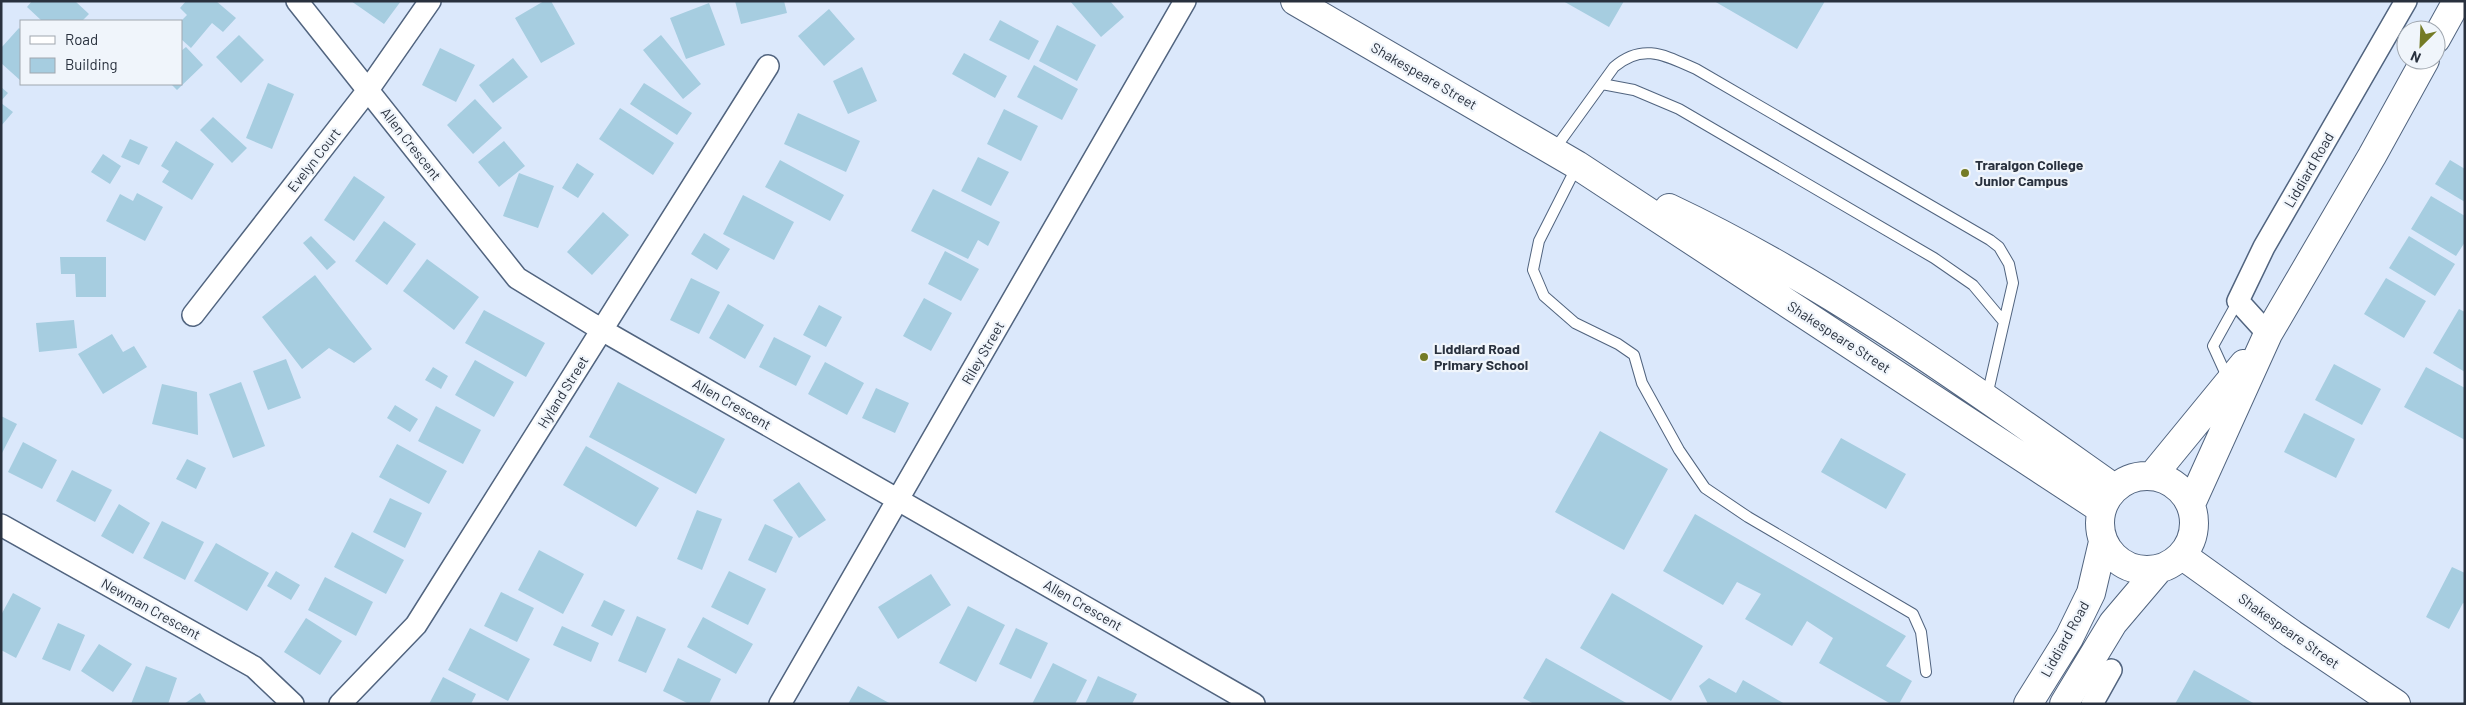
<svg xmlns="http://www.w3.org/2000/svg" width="2466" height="705" viewBox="0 0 2466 705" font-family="Barlow,sans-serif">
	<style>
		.building { fill: #a6cde0 }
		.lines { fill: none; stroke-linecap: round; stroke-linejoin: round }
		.lane-casing { stroke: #51647f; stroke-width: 12 }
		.street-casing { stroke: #51647f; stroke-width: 24 }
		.secondary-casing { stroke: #51647f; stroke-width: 30 }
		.lane { stroke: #fff; stroke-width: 10 }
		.street { stroke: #fff; stroke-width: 21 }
		.secondary { stroke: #fff; stroke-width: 28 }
		.poi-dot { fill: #747b25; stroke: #f0f5fb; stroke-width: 2 }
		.labels { text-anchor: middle; stroke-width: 4.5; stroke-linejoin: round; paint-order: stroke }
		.street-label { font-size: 14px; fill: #29313e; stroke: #f0f5fb }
		.poi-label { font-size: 14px; font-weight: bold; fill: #29313e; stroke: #f0f5fb; text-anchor: start }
	</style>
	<rect width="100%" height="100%" fill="#dbe8fb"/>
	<!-- building -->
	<path class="building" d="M32 1H75L89 14 82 21H42L27 7Z
		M186 1H216L236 18 223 32 212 23 191 48 181 39V21L187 15 180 8Z
		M351 1H401L384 24Z
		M544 1H551L575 44 541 63 515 18Z
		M735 1H784L787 13 741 24Z
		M1070 1H1110L1124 17 1101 37Z
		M1563 1H1624L1609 27Z
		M1714 1H1825L1797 49Z
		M709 3 725 45 686 59 670 18Z
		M829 9 855 39 824 66 798 36Z
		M1000 20 1039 41 1029 60 989 40Z
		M1057 25 1096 45 1077 81 1039 61Z
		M19 28 21 30V81L1 63V48Z
		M239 35 264 60 241 83 216 57Z
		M661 35 701 84 683 99 643 50Z
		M186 47 203 65 177 90 171 84H181V51Z
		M440 48 475 65 456 102 422 85Z
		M964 53 1007 76 995 98 952 74Z
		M513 58 528 77 493 103 479 85Z
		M1034 65 1078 89 1062 120 1017 97Z
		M862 67 877 101 848 114 833 81Z
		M268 83 294 94 272 149 246 138Z
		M644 83 692 113 677 135 630 104Z
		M1 87 8 93 1 101Z
		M475 99 502 128 473 154 447 125Z
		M1 103 13 112 1 126Z
		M620 108 674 143 653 175 599 139Z
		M1004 109 1038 126 1021 161 987 144Z
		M798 113 860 141 846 172 784 144Z
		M213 117 247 148 232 163 200 130Z
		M130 139 148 147 139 165 121 157Z
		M176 141 214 164 192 200 162 182 169 171 161 166Z
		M504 141 525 166 499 187 478 162Z
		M103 154 121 166 110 184 91 172Z
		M978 157 1009 172 991 206 961 191Z
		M780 160 844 195 830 221 765 187Z
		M2450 160 2465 169V202L2435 184Z
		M577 163 594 174 578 198 562 188Z
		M519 173 554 186 538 228 503 216Z
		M354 176 385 197 354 241 324 220Z
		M933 189 1000 222 988 246 978 240 968 259 911 231Z
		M137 193 163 207 145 241 106 221 120 194 133 201Z
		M743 195 794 222 774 260 723 234Z
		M2431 196 2465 216V242L2456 256 2411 229Z
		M603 212 629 235 592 275 567 252Z
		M384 221 416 244 387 285 355 261Z
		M704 233 730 249 717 270 691 254Z
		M311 236 336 262 327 270 303 243Z
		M2409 236 2455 264 2435 296 2389 268Z
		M945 251 979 269 961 301 928 284Z
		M60 257H106V297H76L75 274H61Z
		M427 259 479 297 454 330 403 291Z
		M315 275 372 349 354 363 329 348 302 369 262 317Z
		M691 278 720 292 699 334 670 320Z
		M2386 278 2426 301 2404 338 2364 314Z
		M924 298 952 313 931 351 903 336Z
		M728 304 764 325 745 359 709 338Z
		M819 305 842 317 826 347 803 335Z
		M2459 309 2465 312V372L2433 353Z
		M484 310 545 343 526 377 465 343Z
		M74 320 77 348 39 352 36 323Z
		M112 334 123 352 134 346 147 367 103 394 78 354Z
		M774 337 811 356 796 386 759 367Z
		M286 359 301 398 268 410 253 371Z
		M475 360 514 382 494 417 455 395Z
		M825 362 864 383 847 415 808 394Z
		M2334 364 2381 389 2362 425 2315 400Z
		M433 367 448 376 441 389 425 380Z
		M2426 367 2465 388V440L2404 407Z
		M241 382 265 446 233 458 209 394Z
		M618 382 725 439 696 494 589 437Z
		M162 384 197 392 198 435 152 424Z
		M876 388 909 403 895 433 862 418Z
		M395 405 418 419 410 432 387 418Z
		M436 406 481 430 463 464 418 441Z
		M2304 413 2355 439 2336 478 2284 452Z
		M1 416 17 424 1 455Z
		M1600 431 1668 469 1624 550 1555 512Z
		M1841 438 1906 474 1886 509 1821 472Z
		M23 442 57 460 42 489 8 472Z
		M397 444 447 471 429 504 379 477Z
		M586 446 659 488 636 527 563 485Z
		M187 459 206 468 196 489 176 479Z
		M72 470 112 490 95 522 56 501Z
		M799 482 826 520 799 538 773 500Z
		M390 498 422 513 405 548 373 532Z
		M119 504 150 523 133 554 101 536Z
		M697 510 722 519 702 570 677 559Z
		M1695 514 1906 636 1886 666 1912 681 1899 704H1891L1819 663 1833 638 1807 621 1792 646 1745 619 1761 594 1737 582 1723 605 1663 571Z
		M162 521 204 542 185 580 143 558Z
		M765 524 793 537 776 573 748 560Z
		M352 532 404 560 386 594 334 567Z
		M216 543 269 573 247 611 194 581Z
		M539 550 584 574 563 614 518 590Z
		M2452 567 2465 573V604L2463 603 2449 629 2426 617Z
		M276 571 300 585 291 600 267 586Z
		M729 571 766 589 748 625 711 607Z
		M931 574 951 605 898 639 878 607Z
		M325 577 373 602 356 636 308 610Z
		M501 592 534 608 517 642 484 626Z
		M13 593 41 608 16 658 1 650V615Z
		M1612 593 1703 646 1671 701 1580 648Z
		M604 600 625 610 612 636 591 626Z
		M968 606 1005 625 976 682 939 663Z
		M637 616 666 629 646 673 618 661Z
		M703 617 753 644 736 674 687 647Z
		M306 618 342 641 320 675 284 652Z
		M58 623 85 635 70 671 42 659Z
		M562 626 599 643 591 662 553 645Z
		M470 628 530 659 508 701 448 670Z
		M1016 628 1048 643 1031 679 999 664Z
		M99 644 132 664 113 692 81 671Z
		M678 658 721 679 709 704H689L663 691Z
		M1546 658 1628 704H1534L1523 698Z
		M1053 663 1087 680 1075 704H1032Z
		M146 666 177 678 168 704H131Z
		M2194 670 2255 704H2175Z
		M1098 676 1137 694 1132 704H1085Z
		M443 677 476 694 471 704H429Z
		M1709 678 1736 693 1743 680 1785 704H1708L1699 686Z
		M858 686 891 704H848Z
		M200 693 207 704H184Z"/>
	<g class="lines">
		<defs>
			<path id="lane" d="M1602 84 1634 90 1679 109 1934 258 1973 285 2004 322
				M1554 150 1614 67C1643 42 1666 56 1696 69L1990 240 1999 247 2009 264 2013 283 1987 396
				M1577 166 1539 241 1533 270 1544 296 1575 323 1618 344 1634 355 1642 383 1679 450 1705 488 1748 517 1913 614 1921 632 1926 672
				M2228 379 2213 346 2238 301"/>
			<path id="street" d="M297 1 517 278 602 330 1254 704
				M193 315 368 90 430 1
				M2268 334 2238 301 2264 247 2406 1
				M1 525 254 667 293 704
				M340 704 416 625 768 66
				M780 704 1185 1
				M2092 704 2111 670"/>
			<path id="secondary" d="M1295 1 1577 165 2101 509
				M2436 39 2457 1
				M1669 208C1828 283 1971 387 2114 488
				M2153 475 2244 364
				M2100 523a47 47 0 1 1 94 0a47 47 0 1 1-94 0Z
				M2191 504 2268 334 2372 156 2425 60
				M2183 556 2292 634 2396 704
				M2028 704 2069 638 2091 593 2103 542
				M2064 704 2113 623 2158 570"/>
		</defs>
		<!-- lane casing -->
		<use href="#lane" class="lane-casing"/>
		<!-- street casing -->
		<use href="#street" class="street-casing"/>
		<!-- secondary casing -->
		<use href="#secondary" class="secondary-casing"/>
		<!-- lane -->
		<use href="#lane" class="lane"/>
		<!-- street -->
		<use href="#street" class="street"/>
		<!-- secondary -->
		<use href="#secondary" class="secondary"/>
	</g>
	<!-- markers -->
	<g class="poi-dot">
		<circle cx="1965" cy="173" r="5"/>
		<circle cx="1424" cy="357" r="5"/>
	</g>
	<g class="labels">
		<!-- street labels -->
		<g class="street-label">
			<text transform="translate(1424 76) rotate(30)" y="5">Shakespeare Street</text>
			<text transform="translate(411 144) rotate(52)" y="5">Allen Crescent</text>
			<text transform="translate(314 160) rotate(-52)" y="5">Evelyn Court</text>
			<text transform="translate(2309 170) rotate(-60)" y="5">Liddiard Road</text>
			<text transform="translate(1839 337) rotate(33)" y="5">Shakespeare Street</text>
			<text transform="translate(983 353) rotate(-60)" y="5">Riley Street</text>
			<text transform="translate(563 392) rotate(-58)" y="5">Hyland Street</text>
			<text transform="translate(732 404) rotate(30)" y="5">Allen Crescent</text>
			<text transform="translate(1083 605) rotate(30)" y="5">Allen Crescent</text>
			<text transform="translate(151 609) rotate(29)" y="5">Newman Crescent</text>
			<text transform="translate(2289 631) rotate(35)" y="5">Shakespeare Street</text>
			<text transform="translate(2065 639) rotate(-61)" y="5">Liddiard Road</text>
		</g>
		<!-- poi labels -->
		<g class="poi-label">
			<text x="1975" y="170">Traralgon College<tspan x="1975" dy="16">Junior Campus</tspan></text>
			<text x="1434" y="354">Liddiard Road<tspan x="1434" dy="16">Primary School</tspan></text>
		</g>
	</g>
	<!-- border -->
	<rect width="2466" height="705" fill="none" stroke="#29313e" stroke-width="5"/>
	<!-- legend -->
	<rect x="20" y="20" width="162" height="65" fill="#f0f5fb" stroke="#a0a7af"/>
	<rect x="30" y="36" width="25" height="8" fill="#ffffff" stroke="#a0a7af"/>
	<text x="65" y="45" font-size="15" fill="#29313e">Road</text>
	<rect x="30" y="58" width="25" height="15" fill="#a6cde0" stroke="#a0a7af"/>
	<text x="65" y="70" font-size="15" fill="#29313e">Building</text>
	<!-- north arrow -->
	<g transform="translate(2421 45) rotate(204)"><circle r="24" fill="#f0f5fb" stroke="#a0a7af"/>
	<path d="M0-4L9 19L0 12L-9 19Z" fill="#747b25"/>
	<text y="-8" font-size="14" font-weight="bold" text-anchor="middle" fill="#29313e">N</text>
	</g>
</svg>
